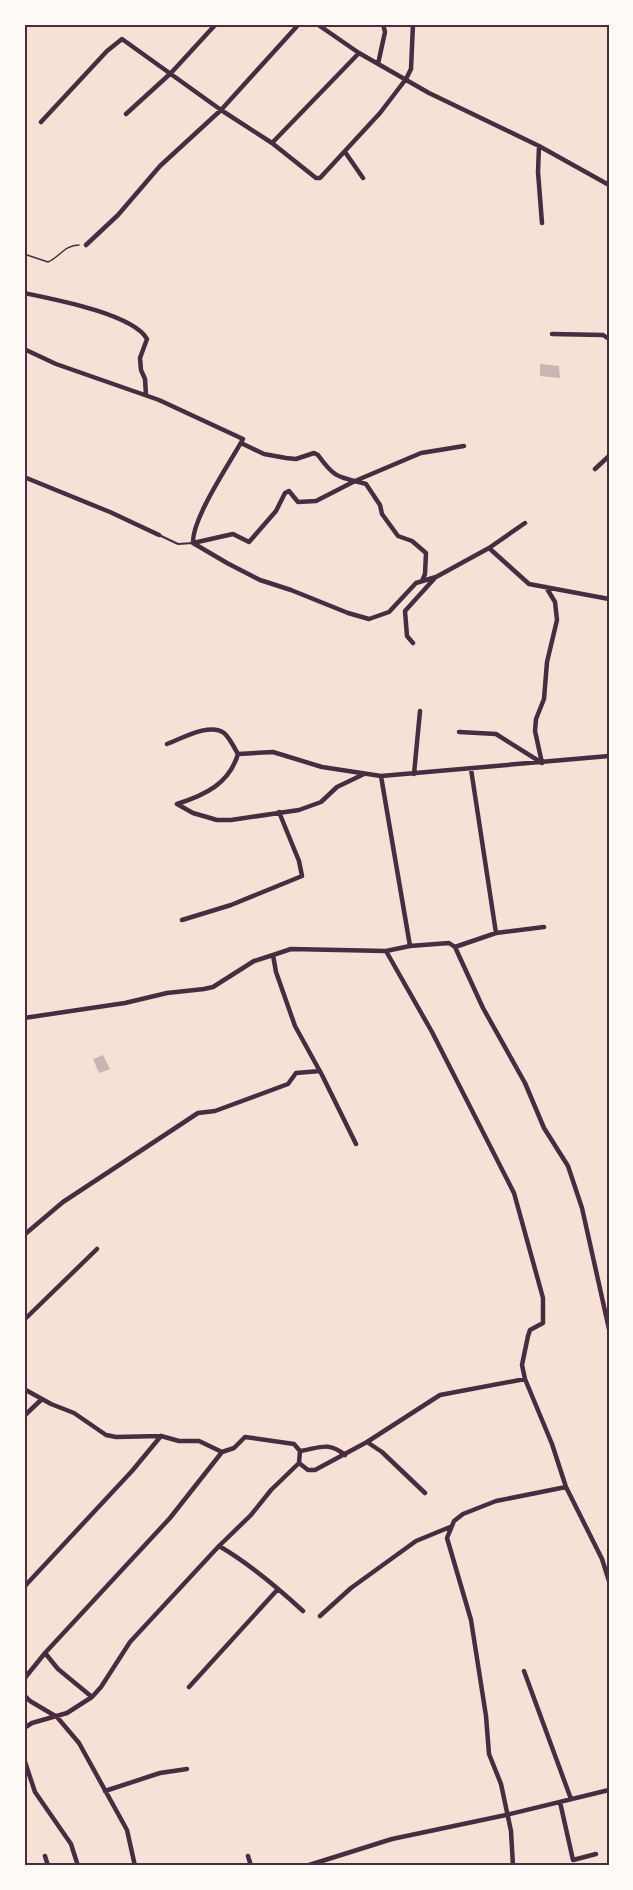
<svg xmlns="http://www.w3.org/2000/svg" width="633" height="1890" viewBox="0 0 633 1890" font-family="'Crimson Pro',serif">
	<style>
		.building { fill: #ccb4b1 }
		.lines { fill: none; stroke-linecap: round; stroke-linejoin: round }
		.path { stroke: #4a2c40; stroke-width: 1.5 }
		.service { stroke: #4a2c40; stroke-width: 2 }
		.minor { stroke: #4a2c40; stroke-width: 4.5 }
		.neatline { fill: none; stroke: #4a2c40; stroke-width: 2 }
	</style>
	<rect width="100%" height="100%" fill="#f7e1d7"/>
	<!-- building -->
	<path class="building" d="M540 364 559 366 560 378 540 376Z
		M103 1055 110 1069 99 1073 93 1059Z"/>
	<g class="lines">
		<!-- path -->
		<path class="path" d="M24 254 48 262C60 257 64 245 79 245"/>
		<!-- service -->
		<path class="service" d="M159 535 178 544 193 543"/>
		<!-- minor -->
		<path class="minor" d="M317 24 359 53 429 93 539 146 609 185
			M378 64 385 32 383 24
			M126 114 171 73 216 24
			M41 122 107 51 122 39 221 110 299 24
			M272 143 316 178H320L380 113 406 79 411 69 413 24
			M539 146 538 172 542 223
			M345 152 363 178
			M86 245 118 215 160 166 221 110 272 143 359 53
			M24 293C53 299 133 314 147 339L140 358 141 370 145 379 146 395
			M552 334 603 335 609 339
			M24 349 56 364 159 400 243 439C230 463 192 518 193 543L227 563 260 580 291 590 348 613 369 619 389 612 416 583 436 577 489 548 525 523
			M241 443 264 454 286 458 296 459 314 453 318 455C335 479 339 477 366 484L380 505 382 514 398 536 412 541 426 553 425 574 422 581
			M595 469 609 456
			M24 477 110 512 159 535
			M193 543 233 534 249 542 276 511 285 493 289 491 298 502 316 501 355 481 421 453 464 446
			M489 548 529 584 609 599
			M413 643 407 636 405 611 434 579
			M459 732 496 734 542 763 535 731 536 719 544 699 547 662 557 620 555 602 546 587
			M167 744C181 739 210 722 224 733 229 737 234 747 238 754 229 784 205 795 177 804
			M238 754 273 752 322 767 381 776 609 756
			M471 769 496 933
			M414 774 420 711
			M381 776 410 946
			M177 804 193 813 217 820H231L299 810 321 802 337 787 364 774
			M182 920 231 905 302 876 299 861 279 812
			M455 947 496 933 544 927
			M386 951 432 1032 514 1193 543 1298V1323L530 1330 528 1336 522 1365 525 1379
			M24 1018 125 1003 167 993 204 989 213 987 254 961 273 955
			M356 1144 322 1075 295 1026 276 972 273 955 291 949 386 951 410 946 449 943 455 947 483 1008 525 1083 544 1128 568 1166 582 1208 609 1329
			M24 1235 63 1202 198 1113 215 1111 288 1084 296 1073 320 1071
			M24 1320 97 1249
			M24 1389 51 1404 74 1413 106 1435 116 1437 161 1436 179 1441H199L222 1452 234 1448 245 1437 294 1444 300 1451 299 1463 271 1490 251 1515 219 1546 130 1642 101 1687 92 1697 67 1713 32 1723 24 1728
			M24 1416 42 1399
			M367 1442 382 1452 425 1493
			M300 1451C320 1448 328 1441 345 1455
			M299 1463 308 1470H315L367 1442 440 1395 525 1379 552 1444 566 1487 602 1559 609 1581
			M219 1546C250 1564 277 1587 303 1611
			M24 1587 132 1471 161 1436
			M320 1616 351 1588 416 1541 450 1527
			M45 1653 58 1669 92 1697
			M524 1671 571 1799
			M24 1679 45 1653 170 1518 222 1452
			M189 1687 278 1589
			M24 1695 30 1701 57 1717 79 1743 127 1830 135 1866
			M24 1759 35 1792 71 1844 78 1866
			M105 1791 160 1773 187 1769
			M560 1802 573 1860 596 1854
			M45 1856 48 1866
			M248 1856 251 1866
			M306 1866 392 1839 506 1815 609 1790
			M513 1866 511 1831 501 1784 489 1754 486 1716 471 1620 447 1538 454 1521 463 1514 496 1501 566 1487"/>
	</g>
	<!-- border -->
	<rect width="633" height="1890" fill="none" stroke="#fffaf5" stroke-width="51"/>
	<rect x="26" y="26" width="582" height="1838" class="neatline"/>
</svg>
